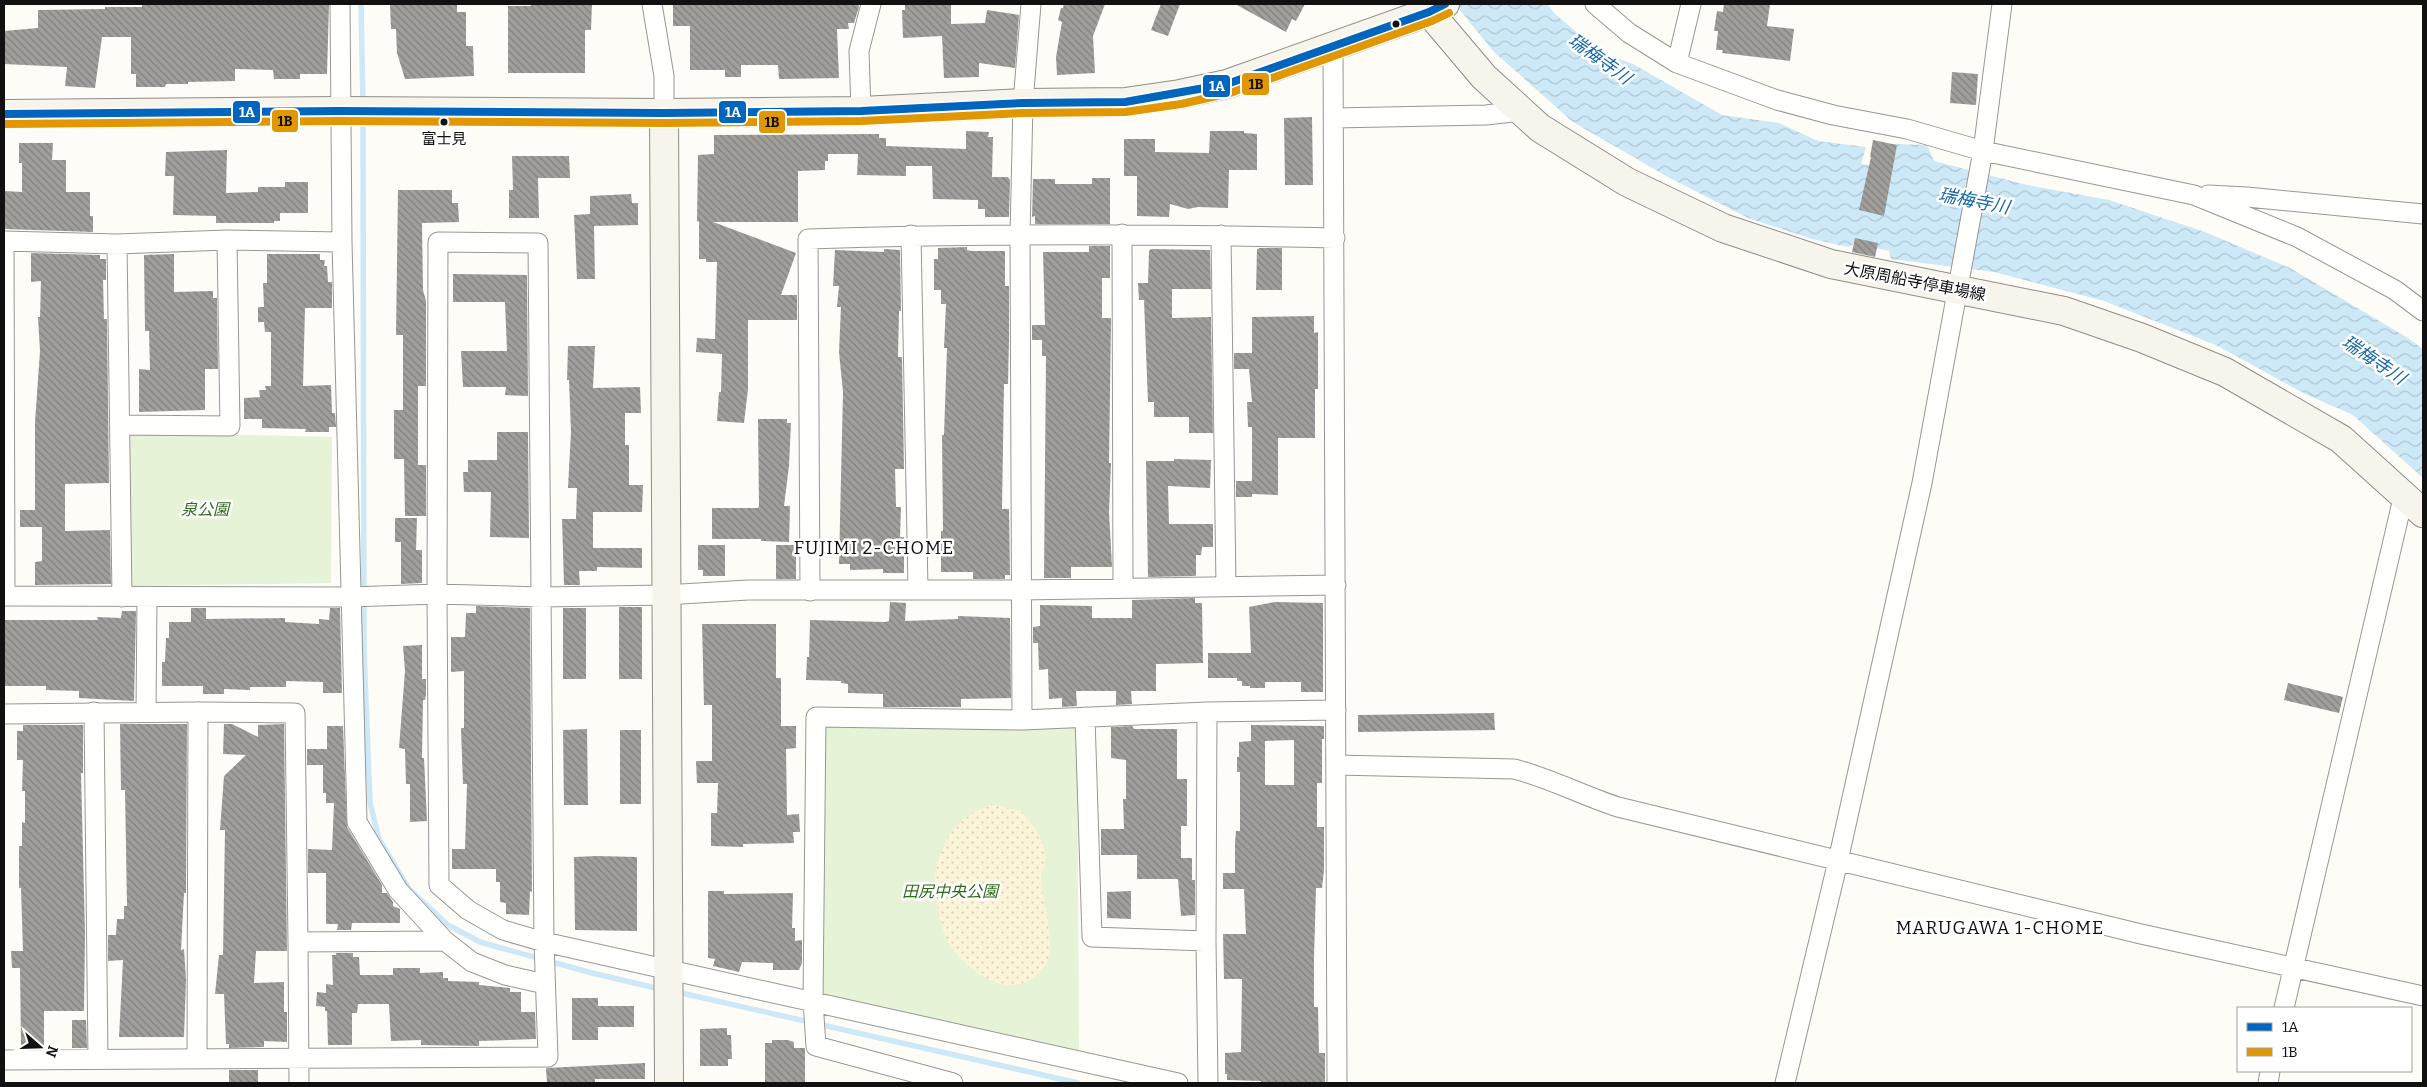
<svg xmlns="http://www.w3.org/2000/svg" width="2427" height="1087" viewBox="0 0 2427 1087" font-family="Bitter,'Noto Sans JP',serif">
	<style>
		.green { fill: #e7f3d7 }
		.sand { fill: url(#sand-dots) }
		.water { fill: url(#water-waves) }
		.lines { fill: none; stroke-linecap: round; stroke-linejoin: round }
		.stream { stroke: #cde8f7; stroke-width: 5.5 }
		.building { fill: url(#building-back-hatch); fill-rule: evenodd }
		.street-casing { stroke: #979795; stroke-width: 21 }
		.secondary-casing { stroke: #8e8d8b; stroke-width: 30 }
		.street { stroke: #fffffe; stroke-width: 19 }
		.secondary { stroke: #f6f4eb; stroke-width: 28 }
		.bus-1-casing { stroke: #fff; stroke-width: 11 }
		.bus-2-casing { stroke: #fff; stroke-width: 11 }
		.bus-1 { stroke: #0065bd; stroke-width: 8 }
		.bus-2 { stroke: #e09702; stroke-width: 8 }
		.bus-dot { fill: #111; stroke: #fff; stroke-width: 2 }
		.labels { text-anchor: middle; stroke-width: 5; stroke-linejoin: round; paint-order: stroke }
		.bus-label { font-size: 15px; fill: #111; stroke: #fff }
		.street-label { font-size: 16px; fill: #111; stroke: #fff }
		.park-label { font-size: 16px; font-style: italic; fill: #2f6b1f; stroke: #fff }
		.water-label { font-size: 18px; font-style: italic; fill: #1768a6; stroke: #fff }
		.neighbourhood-label { font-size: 18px; letter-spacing: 1px; fill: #111; stroke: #fff }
		.line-badge { stroke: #fff; stroke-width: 2 }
		.badge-label { font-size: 14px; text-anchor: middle; font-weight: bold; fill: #fff }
		.pale-badge-label { font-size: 14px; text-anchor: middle; font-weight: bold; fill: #111 }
	</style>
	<defs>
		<pattern id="sand-dots" width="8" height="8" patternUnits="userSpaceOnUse" patternTransform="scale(1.25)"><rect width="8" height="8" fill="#fcf4d9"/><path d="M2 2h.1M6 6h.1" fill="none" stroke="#d7d0b9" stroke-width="1.8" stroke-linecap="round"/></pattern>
		<pattern id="water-waves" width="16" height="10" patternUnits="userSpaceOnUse" patternTransform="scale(1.25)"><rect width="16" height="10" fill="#cde8f7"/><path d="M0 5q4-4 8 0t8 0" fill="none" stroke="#afc6d3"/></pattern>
		<pattern id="building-back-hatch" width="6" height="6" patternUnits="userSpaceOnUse" patternTransform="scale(1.25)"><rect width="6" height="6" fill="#a19f9c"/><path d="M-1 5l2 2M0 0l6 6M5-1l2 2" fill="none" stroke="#82807e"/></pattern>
	</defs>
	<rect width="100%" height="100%" fill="#fdfcf7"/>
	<!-- green -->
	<path class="green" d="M128 432 332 437 331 583 130 586Z
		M824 726H1077L1079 1057 821 1002Z"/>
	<!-- sand -->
	<path class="sand" d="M995 805 1021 811C1033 825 1046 841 1045 860 1045 866 1041 872 1041 878 1041 891 1045 903 1047 916 1048 927 1051 938 1050 950 1047 973 1025 990 1001 984 984 980 966 965 955 952 944 939 941 923 938 907 933 882 933 872 943 848 952 825 971 809 995 805Z"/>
	<!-- water -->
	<path class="water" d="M1455 4H1547L1554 13 1600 52 1633 64 1722 115 1779 123 1818 141 1866 147 1861 164 1887 167 1893 144 1927 145 1934 161 2027 185 2109 200 2205 232 2290 268 2408 338 2423 349V478L2353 415 2303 393 2216 345 2104 301 1994 272 1891 259 1889 251 1855 243 1849 247 1812 239 1748 218 1668 177 1573 122 1494 52Z"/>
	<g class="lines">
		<!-- stream -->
		<path class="stream" d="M361 4 363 104
			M363 118 364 652 370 803 379 839 409 889 448 925 480 942 592 973 660 989
			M677 992 1078 1083"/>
	</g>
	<!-- building -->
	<path class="building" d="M142 4H329L327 74H300V79H274L273 70 235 69V81L188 82V84H166L165 87H136V74H131V37H102L95 88 65 86 67 67 4 64V31L38 28V10L105 9V7H142Z
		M390 4H457V12H466V46H473L474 76 405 79 397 53 396 29H391Z
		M531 4H592L591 30H585V73H508V6H531Z
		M673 4H858L859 7 854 23H848L849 29H837L839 78 779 79 778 65H741V77H725V70H690V26H673Z
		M905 4H951V24L985 23 987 10 1019 15 1015 68 979 63V77L944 78 942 36 903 38 902 10H905Z
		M1064 4H1105L1093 36 1095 73 1057 75 1056 57 1062 22 1058 20 1061 8H1063Z
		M1161 4H1180L1168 36 1151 30Z
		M1235 4H1305L1296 21 1292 19 1286 32Z
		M1724 4H1770L1767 26 1794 29 1790 61 1722 53 1723 50H1716L1718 31H1714L1717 11 1723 12Z
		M1952 72 1978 74 1976 105 1950 103Z
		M1312 117 1313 185H1285L1284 118Z
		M966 131 989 132 988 137H993L992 177H1008L1010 180 1009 217H985V209H978V200L933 199 932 166H906V176L857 175 858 154H828V161H825V170L798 171V222H713L796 253 781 295H797V320H748V389L744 423 717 421 719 392H721L722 354 696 352 697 338 715 339 717 262H706V259H699V222L697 221 698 155 714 154V135L879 134V138H886V146L966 149Z
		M1210 131H1244V133L1257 134V170H1229L1228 208 1198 207 1188 209 1170 204 1169 217 1137 216V176H1124V139H1155V152L1209 153Z
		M1873 140 1897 145 1884 216 1859 210 1871 157H1870Z
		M19 143H53L52 160H66V192H90V216H93V232L4 229V191L22 192V163H19Z
		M227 150 226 193 258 192V187H285V182H308V213H280V221H274V223H216V216L173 215 174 176H165L166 152Z
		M512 156H569L570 178H538L539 218H509V190H513Z
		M1092 178H1110V224H1035V216L1032 217 1033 179H1055V184H1092Z
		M398 190H452V203H458L459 222 422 223 423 290 426 301V386H418V465H426V516H405L404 459H394V410H403V335H396Z
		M631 194 632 203H638V225L594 226 595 279H577L574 215 590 214V196Z
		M1855 238 1878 243 1875 257 1852 252Z
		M1089 246H1110V278H1102V318H1111L1109 463H1111L1109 512 1112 567H1071V578H1044L1046 356H1042V340H1032V325H1045L1043 252H1089Z
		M967 247V250L971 251H1005V286H1009V339L1008 384H1004L1002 509H1009L1010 575H1005V579H973V572H941V531H943L942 435H944L947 348H944L946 304H941V290H934V259H938V248Z
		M1260 248H1282V290H1256L1257 249Z
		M884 249 900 250 901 311H899L898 357H902L904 469H895L896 507H901L900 537H904V573H883V569L850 570V564H839L843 392 839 352 841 307H837L839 286H833L835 250 884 252Z
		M1151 249 1210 250 1211 289H1172V318L1211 317 1213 433H1189V417H1154V402H1148L1144 300H1139L1138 283H1148L1149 251Z
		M31 253 100 255V259H106V280H103L104 319H107L109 483 65 484V531L110 530 111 584 35 585V562L42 561V527H20V510H35V422L40 351 38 317H40L41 281 31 282Z
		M174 254V292L213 291V298H217L218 369H205V410L139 412V369L150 370 149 331H145L144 255Z
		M267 254H320V260H325L324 266H327L328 282H332V308H305L303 386 331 385 332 413H335L336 427H329V432H305L306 429 262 428V419H244V398L260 397 259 390H266L265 386H271V332H265L264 322H258V307H264L263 283H267Z
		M453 274 527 275 528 396 505 395 506 387H463L461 351H507L505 302H453Z
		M1314 316V333L1318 332V389H1315V438H1278V495L1252 494V497H1236V481H1252V427H1248L1247 402H1252L1249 369H1234V353H1252V317Z
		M568 346H595L593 388 640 387 641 413H625V445H629V485H643L642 512H593V548H642V568L597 567V571H579L580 585H564L562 519H576L577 488H568L571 432 569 380H567Z
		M758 419H787V423H791L789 466 784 506H790L789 542 761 541V539H712V508H758L759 506Z
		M497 432H528L529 538 490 537 491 492H464L463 472H468V460H497Z
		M1174 459 1211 460 1210 488 1168 486 1169 524H1213V547H1202L1201 555H1196V575L1195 576 1148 577 1146 461H1174Z
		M395 518H417L416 550H422V583L401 584V542H395Z
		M698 545H725V576H703V570H698Z
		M776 545H796V579H776Z
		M1195 598V603H1202L1203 663 1156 664V691H1131L1132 704 1116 705V691H1076L1077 706 1062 707V698L1049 699 1048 669 1039 670 1038 643H1033V627L1040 626V605L1092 606V618H1132V600Z
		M890 602 906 603 905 621 958 619V616L1010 618 1011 698 961 699V707H883V694L848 693V684L841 683V681L806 680 807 657H809L810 620 885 622 889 621Z
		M1275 602 1323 603V692H1301V682H1265V688H1250V686H1242V681H1237V678H1208V653H1251L1249 607Z
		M476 606 530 608 532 892 530 891 529 915 506 914V903L500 902V882H496V869H452V849H465L467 784H463L461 728H464V671L451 672V637H465L466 613H476Z
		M619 607H642V679H619Z
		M191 608H206V619L285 618V622L319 624V619L329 620 330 608H340L342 693H323V682L286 681V687H250V690L224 689V694H203V686H162V662H165L166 638H169V622H191Z
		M563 608H586V679H563Z
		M122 611H136L134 701 79 698V691L46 690V686H4V620H98L97 617 121 618Z
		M702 624H776V678H781V726H796V748L786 749 787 815 799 814 800 832H793L794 843 743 844V847L711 846V813H717L718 783H697L696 761H712V705H704Z
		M422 645V679H426V694L425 700H423L422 758H424L427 821 410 822V784H406L405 749 399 748 405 671 403 646Z
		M2288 683 2343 697 2339 713 2284 700Z
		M1494 713 1495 730 1358 732V715Z
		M120 724H187L186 893H184L181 950 184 949 186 980 184 1037H119L123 960 108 961V935H116L117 919H124V906H127L125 790H121Z
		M224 724H232L258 737V725L284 724 287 951H256L254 983 284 982V1012H287V1042L264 1041V1047L229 1048V1044H226L224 994H215L219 955H223L225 830H220L224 776 246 755 223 754Z
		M23 725H83V773H81L85 934 84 1011H44V1045H21L20 968H12L11 951H23L21 888H19V846H22V822L25 823V791H22L23 760H17V731H23Z
		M1251 725 1324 726V739H1322V783H1317V827H1324V870L1322 888H1316L1314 958V1007H1318L1319 1053H1325V1083H1261V1081L1227 1080V1074H1225V1053L1241 1052 1242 979H1224L1223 934H1246L1244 889H1223V873H1235V843L1236 831H1240V772H1237V757H1239V742L1251 741ZM1294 740V785H1265V741Z
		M327 726H343L347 827 382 885V893H387L393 902V906L400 909V923H352L351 930H337L338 924H326V873H308V849L332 850 334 803H326V793H323V765H307V749H327Z
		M1132 726 1134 729H1177V779H1187V826H1181V858H1192V880H1195V915L1181 916 1178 879H1137V855H1101V829H1124L1123 799H1126V760L1111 758V727Z
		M587 729 588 805H564L563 730Z
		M620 730H641V804H620Z
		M597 856 637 857V931L575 930 574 857Z
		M708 891H724V894L793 893 792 928H795V941L802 940V963L799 970H773V963L742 962 739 972 713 966 715 959 708 958Z
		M1131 891V919L1107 918V892Z
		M336 953H353V957H359L360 975H393V968H420V973L443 972V978H448V981L479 982V985L510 988V992H521V1012H535L536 1039 479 1041V1046L421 1045V1040L391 1041 389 1004H358L357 1013H352V1045H328L327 1011H325V1007L316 1006 317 992 326 993V984L333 985 332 955H336Z
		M572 998H598V1006H634V1027H598V1040H572Z
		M72 1020H86L87 1048H72Z
		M727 1028V1035H731L732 1059H728V1066H700V1029Z
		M772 1040H788L794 1042V1048H805V1083H765V1043H772Z
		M645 1063V1079H595V1083H547L546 1068Z
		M229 1070H258V1083H229Z"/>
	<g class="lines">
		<defs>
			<path id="street" d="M340 4 342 242 357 822 398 890 445 941 472 962 505 975 545 984
				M652 4 664 76V113
				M1595 4 1629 33 1677 63 1777 100 1833 115 1907 129 1983 151 2194 195 2297 237 2395 290 2423 311
				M1333 46 1337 1083
				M1677 63 1691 4
				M861 111 859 51 871 4
				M1334 118 1486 115 1521 111
				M2208 195 2247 197 2423 214
				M1122 234 1123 588
				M911 235 918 589
				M1221 235 1226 586
				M4 241 5 596
				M4 241 117 244 227 240 342 242
				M117 244 122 597
				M120 425 230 426 227 240
				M810 591 808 239C984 233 1159 234 1335 238
				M4 596 350 597 437 594 542 597 665 595 748 590H1021L1336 585
				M94 712 98 1059
				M146 712 147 597
				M1207 712 1206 941 1208 1083
				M4 714 198 712 295 713 298 942
				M1085 717 1092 937 1206 941
				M1022 720 1020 236 1023 103 1031 4
				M1336 765 1514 769C1550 778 1583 796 1618 807L2141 934 2423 996
				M2284 1008 2404 494
				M197 1058 198 712
				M4 1060 548 1057 544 942 538 243 438 242 437 594 439 885 468 910 503 930 544 942 1178 1083
				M299 1083 298 942 445 941
				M953 1083 816 1046 813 1001 816 717 1022 720 1207 712 1336 710
				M1785 1083 1838 861 1922 483 1983 151 2002 4
				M2268 1083 2270 1071"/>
			<path id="secondary" d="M1429 12 1484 77 1540 128 1627 182 1723 228 1831 264 2064 311 2142 338 2225 372 2341 439 2423 513
				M664 113 669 1083
				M4 114 340 111 664 113 861 111 1023 103 1125 102 1180 94 1227 84 1429 12 1445 4"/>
		</defs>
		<!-- street casing -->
		<use href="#street" class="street-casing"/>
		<!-- secondary casing -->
		<use href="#secondary" class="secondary-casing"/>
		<!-- street -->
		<use href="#street" class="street"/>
		<!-- secondary -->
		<use href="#secondary" class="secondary"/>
		<defs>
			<path id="bus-1" d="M4 114 340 111 664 113 861 111 1023 103 1125 102 1227 84 1429 12 1445 4"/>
			<path id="bus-2" d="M4 124 340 121 664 123 861 121 1023 113 1125 112 1181 104 1230 93 1432 21 1449 13"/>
		</defs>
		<!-- bus-1 casing -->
		<use href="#bus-1" class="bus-1-casing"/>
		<!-- bus-2 casing -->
		<use href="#bus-2" class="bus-2-casing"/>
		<!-- bus-1 -->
		<use href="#bus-1" class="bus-1"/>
		<!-- bus-2 -->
		<use href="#bus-2" class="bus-2"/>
	</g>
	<!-- markers -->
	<g class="bus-dot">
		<circle cx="1396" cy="24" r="4.5"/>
		<circle cx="444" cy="122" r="4.5"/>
	</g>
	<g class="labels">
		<!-- bus labels -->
		<g class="bus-label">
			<text x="444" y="144">富士見</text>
		</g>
		<!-- street labels -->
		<g class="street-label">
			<text transform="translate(1915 281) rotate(11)" y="6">大原周船寺停車場線</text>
		</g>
		<!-- park labels -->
		<g class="park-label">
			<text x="205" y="515">泉公園</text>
			<text x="950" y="897">田尻中央公園</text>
		</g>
		<!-- water labels -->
		<g class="water-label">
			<text transform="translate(1600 59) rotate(36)" y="6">瑞梅寺川</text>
			<text transform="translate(1974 201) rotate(11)" y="6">瑞梅寺川</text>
			<text transform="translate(2374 360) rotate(34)" y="6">瑞梅寺川</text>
		</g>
		<!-- neighbourhood labels -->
		<g class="neighbourhood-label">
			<text x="874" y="554">FUJIMI 2-CHOME</text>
			<text x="2000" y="934">MARUGAWA 1-CHOME</text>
		</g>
	</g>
	<g class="line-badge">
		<rect x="1241" y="72" width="29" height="24" rx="5" fill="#e09702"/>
		<rect x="1202" y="74" width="29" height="24" rx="5" fill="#0065bd"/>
		<rect x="232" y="100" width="29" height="24" rx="5" fill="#0065bd"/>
		<rect x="718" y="100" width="29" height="24" rx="5" fill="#0065bd"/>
		<rect x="271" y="109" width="28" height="24" rx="5" fill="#e09702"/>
		<rect x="758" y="110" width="28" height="24" rx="5" fill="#e09702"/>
	</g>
	<g class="badge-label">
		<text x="1217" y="91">1A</text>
		<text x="247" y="117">1A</text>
		<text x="733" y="117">1A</text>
	</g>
	<g class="pale-badge-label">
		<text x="1256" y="89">1B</text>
		<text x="285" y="126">1B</text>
		<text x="772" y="127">1B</text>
	</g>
	<!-- border -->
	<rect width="2427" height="1087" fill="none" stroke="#111111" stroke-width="10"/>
	<!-- legend -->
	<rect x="2237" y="1007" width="175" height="65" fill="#ffffff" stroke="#a0a0a0"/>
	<rect x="2247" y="1023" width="25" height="8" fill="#0065bd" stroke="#a0a0a0"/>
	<text x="2282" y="1032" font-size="15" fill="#111111">1A</text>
	<rect x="2247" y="1048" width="25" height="8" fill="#e09702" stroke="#a0a0a0"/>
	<text x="2282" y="1057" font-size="15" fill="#111111">1B</text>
	<!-- north arrow -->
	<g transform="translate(40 1047) rotate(110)" stroke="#ffffff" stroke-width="4" paint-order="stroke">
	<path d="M0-4L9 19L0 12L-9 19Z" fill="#111111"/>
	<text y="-8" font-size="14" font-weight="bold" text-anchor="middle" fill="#111111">N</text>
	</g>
</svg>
